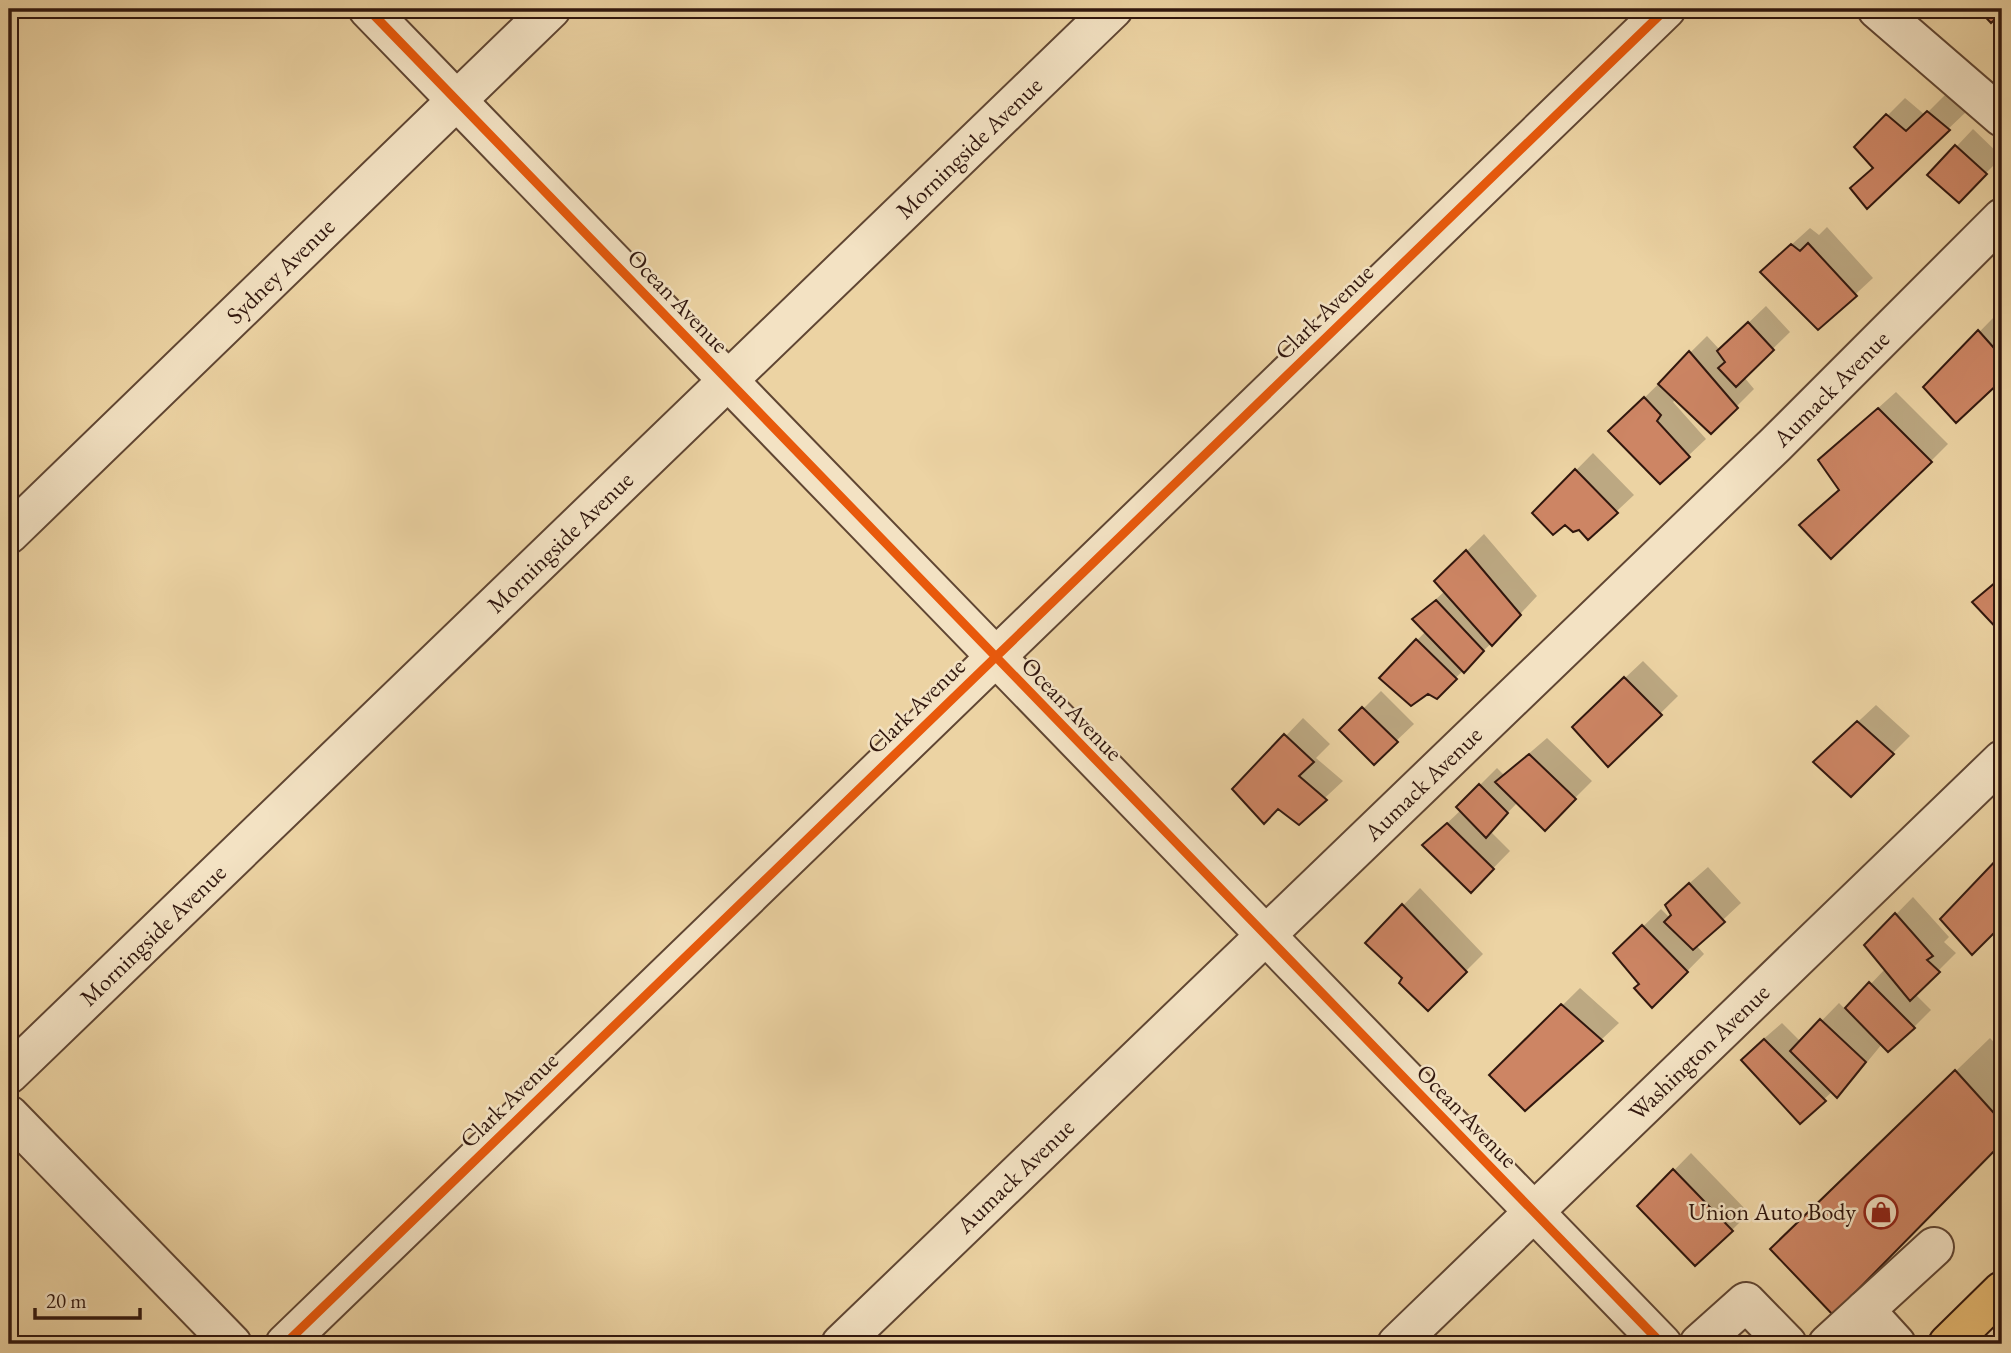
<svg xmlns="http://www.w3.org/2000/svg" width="2011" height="1353" viewBox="0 0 2011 1353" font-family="'EB Garamond',serif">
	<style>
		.shadow { fill: #0003 }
		.building { fill: #cd8564; stroke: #31170e; stroke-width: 2 }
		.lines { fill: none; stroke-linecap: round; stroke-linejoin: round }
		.minor-casing { stroke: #604633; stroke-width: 42 }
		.highway-casing { stroke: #31170e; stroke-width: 42 }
		.minor { stroke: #f3e2c3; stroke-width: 38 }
		.highway { stroke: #e6ba72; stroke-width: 38 }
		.cycleway-casing { stroke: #f3e2c3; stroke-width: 13 }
		.cycleway { stroke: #e8590c; stroke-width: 9 }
		.labels { text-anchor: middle; stroke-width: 5; stroke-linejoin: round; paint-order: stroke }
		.street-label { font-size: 24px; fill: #31170e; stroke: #f3e2c3 }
		.poi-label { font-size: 24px; fill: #31170e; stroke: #f3e2c3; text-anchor: end }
	</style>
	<rect width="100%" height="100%" fill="#ecd3a3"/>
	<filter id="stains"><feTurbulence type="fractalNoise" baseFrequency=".00286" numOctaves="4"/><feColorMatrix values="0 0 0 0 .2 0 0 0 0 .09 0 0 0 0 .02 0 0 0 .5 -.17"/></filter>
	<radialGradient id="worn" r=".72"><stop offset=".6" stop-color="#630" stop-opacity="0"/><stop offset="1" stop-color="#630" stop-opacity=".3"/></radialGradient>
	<!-- shadow -->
	<path class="shadow" d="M1945 95 1966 112 1867 206 1874 167 1856 147 1905 98 1925 115Z
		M1973 129 2002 157 1959 200 1956 147Z
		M1827 227 1873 278 1819 328 1780 255 1810 228 1819 235Z
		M1766 306 1790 332 1744 377 1754 389 1711 432 1676 399 1673 402 1706 439 1688 456 1628 414 1707 336 1720 350Z
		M1997 314 2002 320V377L1956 421 1925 387Z
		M1896 392 1948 444 1931 461 1802 525 1840 489 1820 460Z
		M1593 453 1634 495 1588 538 1579 528 1534 513Z
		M1484 534 1537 596 1509 626 1436 697 1427 692 1381 678 1426 631 1414 619 1445 591 1436 581Z
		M2002 567V632L1974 602 2001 577 1997 573Z
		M1643 661 1678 696 1608 765 1591 710Z
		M1381 691 1414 724 1374 762 1342 730Z
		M1876 705 1910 736 1851 795 1833 745Z
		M1303 718 1330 744 1316 758 1343 781 1299 822 1279 807 1235 789Z
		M1547 738 1592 781 1545 828 1518 802 1490 831 1510 851 1471 891 1424 845 1461 810 1458 807 1497 768 1504 775Z
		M1708 867 1741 903 1696 945 1704 954 1653 1006 1641 984 1616 953 1661 909 1670 918 1673 915 1684 888Z
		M1420 888 1483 954 1428 1009 1404 978 1367 943Z
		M1913 897 1949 937 1944 942 1956 953 1915 994 1931 1010 1914 1027 1882 1044 1854 1078 1837 1095 1833 1091 1800 1121 1760 1042 1782 1023 1801 1042 1839 1003 1846 1010 1886 968 1866 945Z
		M1580 988 1619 1023 1601 1040 1492 1075Z
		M1990 1038 2002 1051V1141L1833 1313 1806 1216Z
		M1691 1153 1749 1213 1732 1230 1639 1206Z"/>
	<!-- building -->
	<path class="building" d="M1978 9H2002V13L1991 23Z
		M1927 111 1950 130 1867 209 1850 188 1873 168 1854 147 1886 114 1906 131Z
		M1955 145 1987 174 1959 203 1927 175Z
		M1808 243 1857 296 1818 330 1760 272 1791 244 1800 251Z
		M1748 322 1774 350 1736 387 1718 368 1725 362 1717 351Z
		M1978 330 2002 357V380L1956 423 1923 387Z
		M1689 351 1738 408 1711 434 1658 384Z
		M1644 397 1661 415 1657 421 1690 457 1660 484 1608 431Z
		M1878 408 1932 462 1831 559 1799 525 1839 490 1818 460Z
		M1575 469 1618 513 1588 540 1579 530 1573 532 1565 525 1553 535 1532 513Z
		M1466 550 1521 615 1492 646 1434 581Z
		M1996 582 2002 589V634L1972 602Z
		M1436 600 1484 651 1464 673 1412 619Z
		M1416 639 1457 679 1437 699 1428 694 1411 706 1379 678Z
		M1624 677 1662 715 1608 767 1572 727Z
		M1362 707 1398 742 1374 765 1339 730Z
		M1857 721 1894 754 1851 797 1813 762Z
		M1284 734 1314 762 1299 776 1327 800 1299 825 1278 809 1264 824 1232 789Z
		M1529 754 1576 799 1545 831 1495 782Z
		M1479 784 1508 813 1486 838 1456 807Z
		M1447 823 1494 869 1471 893 1422 845Z
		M2001 855 2002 857V925L1972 955 1940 919Z
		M1689 883 1725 922 1693 950 1664 922 1671 915 1665 905Z
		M1402 904 1467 972 1428 1011 1399 983 1402 978 1365 943Z
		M1895 913 1933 956 1927 960 1940 972 1910 1001 1864 945Z
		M1642 925 1688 972 1652 1008 1634 988 1639 984 1613 953Z
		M1869 982 1915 1028 1888 1052 1845 1008Z
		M1561 1004 1603 1041 1525 1111 1489 1075Z
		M1820 1019 1866 1062 1837 1098 1790 1051Z
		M1764 1039 1826 1101 1800 1124 1741 1060Z
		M1955 1070 2002 1122V1143L1833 1315 1770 1249Z
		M1673 1169 1733 1231 1695 1266 1637 1206Z"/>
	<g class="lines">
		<defs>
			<g id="minor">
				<path d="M368 9 1662 1344"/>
				<path d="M1877 9 2002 117"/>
				<path id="s1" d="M9 534 551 9"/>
				<path id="s2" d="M9 1074 1113 9"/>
				<path d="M9 1115 232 1344"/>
				<path d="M1865 1310 1896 1344"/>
				<path d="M285 1344 1666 9"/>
				<path id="s3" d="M841 1344 1775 445 2002 218"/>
				<path id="s4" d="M1397 1344 2002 760"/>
				<path d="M1699 1344 1746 1302 1787 1344"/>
				<path d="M1828 1344 1934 1247"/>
			</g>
			<path id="highway" d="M1948 1344 2002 1291"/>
		</defs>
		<!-- minor casing -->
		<use href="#minor" class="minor-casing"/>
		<!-- highway casing -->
		<use href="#highway" class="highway-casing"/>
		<!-- minor -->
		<use href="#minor" class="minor"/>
		<!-- highway -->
		<use href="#highway" class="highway"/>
		<defs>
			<path id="cycleway" d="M368 9 1662 1344
				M285 1344 1666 9"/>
		</defs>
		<!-- cycleway casing -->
		<use href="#cycleway" class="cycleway-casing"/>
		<!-- cycleway -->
		<use href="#cycleway" class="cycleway"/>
	</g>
	<!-- icons -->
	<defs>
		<symbol id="shop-ring" viewBox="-11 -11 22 22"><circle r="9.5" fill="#f3e2c3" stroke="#8f2418" stroke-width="1.5"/><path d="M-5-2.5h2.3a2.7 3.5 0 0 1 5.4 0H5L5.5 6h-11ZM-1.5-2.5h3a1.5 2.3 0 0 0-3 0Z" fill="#8f2418"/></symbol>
	</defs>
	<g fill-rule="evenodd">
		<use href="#shop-ring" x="1862" y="1193" width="38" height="38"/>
	</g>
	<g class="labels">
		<!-- street labels -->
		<g class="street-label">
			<text dy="8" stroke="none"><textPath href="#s2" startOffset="1334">Morningside Avenue</textPath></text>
			<text dy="8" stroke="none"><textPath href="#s1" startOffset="378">Sydney Avenue</textPath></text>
			<text transform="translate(678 301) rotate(46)" y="8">Ocean Avenue</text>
			<text transform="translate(1324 312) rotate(-44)" y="8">Clark Avenue</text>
			<text dy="8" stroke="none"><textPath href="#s3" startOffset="1376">Aumack Avenue</textPath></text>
			<text dy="8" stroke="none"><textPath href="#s2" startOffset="766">Morningside Avenue</textPath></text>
			<text transform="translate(916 706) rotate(-44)" y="8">Clark Avenue</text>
			<text transform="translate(1072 709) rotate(46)" y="8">Ocean Avenue</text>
			<text dy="8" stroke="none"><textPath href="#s3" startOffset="808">Aumack Avenue</textPath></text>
			<text dy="8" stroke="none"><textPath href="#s2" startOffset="200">Morningside Avenue</textPath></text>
			<text dy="8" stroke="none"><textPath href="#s4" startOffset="420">Washington Avenue</textPath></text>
			<text transform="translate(509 1100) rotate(-44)" y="8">Clark Avenue</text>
			<text transform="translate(1467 1116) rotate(46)" y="8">Ocean Avenue</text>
			<text dy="8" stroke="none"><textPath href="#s3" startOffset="242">Aumack Avenue</textPath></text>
		</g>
		<!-- poi labels -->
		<g class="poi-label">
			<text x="1856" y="1220">Union Auto Body</text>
		</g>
	</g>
	<!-- margin -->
	<rect width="2011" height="1353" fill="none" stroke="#ecd3a3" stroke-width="35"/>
	<rect x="10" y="10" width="1990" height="1332" fill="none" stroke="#31170e" stroke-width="3.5"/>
	<rect x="18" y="18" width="1976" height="1318" fill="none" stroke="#31170e" stroke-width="2"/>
	<!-- scale -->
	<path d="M35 1308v10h105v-10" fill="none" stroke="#31170e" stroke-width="3.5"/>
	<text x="46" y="1308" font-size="21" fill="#31170e" stroke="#f3e2c3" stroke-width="5" paint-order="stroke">20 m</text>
	<rect width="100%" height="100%" filter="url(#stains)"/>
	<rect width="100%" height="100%" fill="url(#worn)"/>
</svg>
